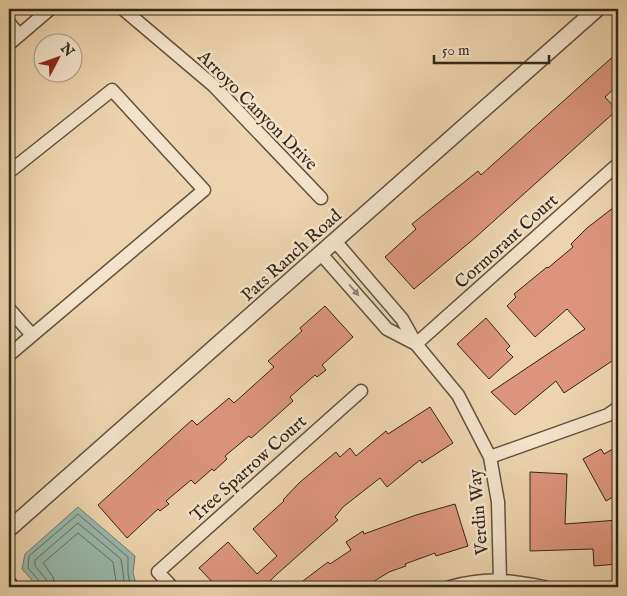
<svg xmlns="http://www.w3.org/2000/svg" width="627" height="596" viewBox="0 0 627 596" font-family="'IM FELL English',serif">
	<style>
		.water { fill: #99b8ac; stroke: #707e71 }
		.lines { fill: none; stroke-linecap: round; stroke-linejoin: round }
		.shore { stroke: #667062; stroke-width: 1 }
		.building { fill: #dc957c; stroke: #322718 }
		.minor-casing { stroke: #61523e; stroke-width: 15 }
		.tertiary-casing { stroke: #61523e; stroke-width: 18 }
		.minor { stroke: #f3e3ca; stroke-width: 12 }
		.tertiary { stroke: #f3e3ca; stroke-width: 15 }
		.oneway { fill: #928571 }
		.labels { text-anchor: middle; stroke-width: 5; stroke-linejoin: round; paint-order: stroke }
		.street-label { font-size: 18px; fill: #322718; stroke: #f3e3ca }
	</style>
	<rect width="100%" height="100%" fill="#edd4ae"/>
	<filter id="stains"><feTurbulence type="fractalNoise" baseFrequency=".004" numOctaves="4"/><feColorMatrix values="0 0 0 0 .2 0 0 0 0 .09 0 0 0 0 .02 0 0 0 .5 -.17"/></filter>
	<radialGradient id="worn" r=".72"><stop offset=".6" stop-color="#630" stop-opacity="0"/><stop offset="1" stop-color="#630" stop-opacity=".3"/></radialGradient>
	<!-- water -->
	<path class="water" d="M78 507 135 556 133 573 137 587H38L22 569 25 554Z"/>
	<g class="lines">
		<!-- shore -->
		<path class="shore" d="M41 587V583L28 568 29 556 78 514 128 557V574L131 587
			M48 587 46 579 35 566V560L78 523 121 559 125 587
			M55 587 53 577 43 563 78 533 113 562 117 587"/>
	</g>
	<!-- building -->
	<path class="building" d="M618 52V85L605 97 617 110 476 237 414 289 385 257 416 229 412 224 478 171 481 175Z
		M618 204V357L564 393 556 381 515 415 491 392 585 329 567 309 535 337 507 306 516 297 514 294 547 267 548 268 573 247 571 244 587 228Z
		M325 306 353 337 322 365 326 370 317 377 315 375 290 397 293 401 256 434 251 438 249 436 225 456 227 459 214 471 212 469 195 484 191 480 166 501 169 504 160 511 158 509 127 538 98 505 192 420 197 425 229 398 234 403 274 367 268 361 302 331 300 328Z
		M486 318 510 346 506 350 513 357 489 379 457 344Z
		M430 407 453 443 422 463 420 460 387 487 380 478 343 507 335 517 338 520 276 575 266 585 268 587H217L199 568 228 542 257 574 277 556 253 529 284 501 283 500 299 483 336 452 340 457 350 448 356 456 386 431 388 434Z
		M618 446V494L606 501 583 459 601 449 604 454Z
		M530 472 567 474 565 524 618 520V564L594 566 593 549 530 551Z
		M455 504 468 546 436 556 435 553 405 564 406 566 389 572 365 587H295L328 562 330 564 351 550 346 542 363 531 364 534 416 515Z"/>
	<g class="lines">
		<defs>
			<path id="minor" d="M123 9 214 86 321 198
				M9 23 19 35
				M9 44 50 9
				M9 172 112 90 204 190 9 355
				M335 241 402 319 416 344 458 395 490 457 498 502 500 579
				M321 254 387 329 416 344
				M9 309 32 335
				M416 344 618 164
				M490 457 608 415 618 408
				M172 587 158 572 361 391
				M450 587C487 577 507 580 544 587"/>
			<path id="tertiary" d="M9 529 597 9
				M9 584 11 587"/>
		</defs>
		<!-- minor casing -->
		<use href="#minor" class="minor-casing"/>
		<!-- tertiary casing -->
		<use href="#tertiary" class="tertiary-casing"/>
		<!-- minor -->
		<use href="#minor" class="minor"/>
		<!-- tertiary -->
		<use href="#tertiary" class="tertiary"/>
	</g>
	<!-- one-way arrows -->
	<defs><path id="oneway-solid" d="M-6-.8H1V-3.2L6.5 0L1 3.2V.8H-6Z" transform="scale(1.25)"/></defs>
	<use class="oneway" href="#oneway-solid" transform="translate(354 290) rotate(49)"/>
	<g class="labels">
		<!-- street labels -->
		<g class="street-label">
			<text transform="translate(258 110) rotate(45)" y="6">Arroyo Canyon Drive</text>
			<text transform="translate(506 241) rotate(-42)" y="6">Cormorant Court</text>
			<text transform="translate(291 255) rotate(-42)" y="6">Pats Ranch Road</text>
			<text transform="translate(248 468) rotate(-42)" y="6">Tree Sparrow Court</text>
			<text transform="translate(478 512) rotate(-95)" y="6">Verdin Way</text>
		</g>
	</g>
	<!-- margin -->
	<rect width="627" height="596" fill="none" stroke="#edd4ae" stroke-width="30"/>
	<rect x="10" y="10" width="607" height="576" fill="none" stroke="#322718" stroke-width="2.5"/>
	<rect x="15" y="15" width="597" height="566" fill="none" stroke="#322718"/>
	<!-- north arrow -->
	<g transform="translate(58 58) rotate(49)"><circle r="24" fill="#f3e3ca" stroke="#a69883"/>
	<path d="M0-4L9 19L0 12L-9 19Z" fill="#8f2418"/>
	<text y="-8" font-size="14" font-weight="bold" text-anchor="middle" fill="#322718">N</text>
	</g>
	<!-- scale -->
	<path d="M434 55v8h115v-8" fill="none" stroke="#322718" stroke-width="2.5"/>
	<text x="442" y="55" font-size="15" fill="#322718" stroke="#f3e3ca" stroke-width="4" paint-order="stroke">50 m</text>
	<rect width="100%" height="100%" filter="url(#stains)"/>
	<rect width="100%" height="100%" fill="url(#worn)"/>
</svg>
